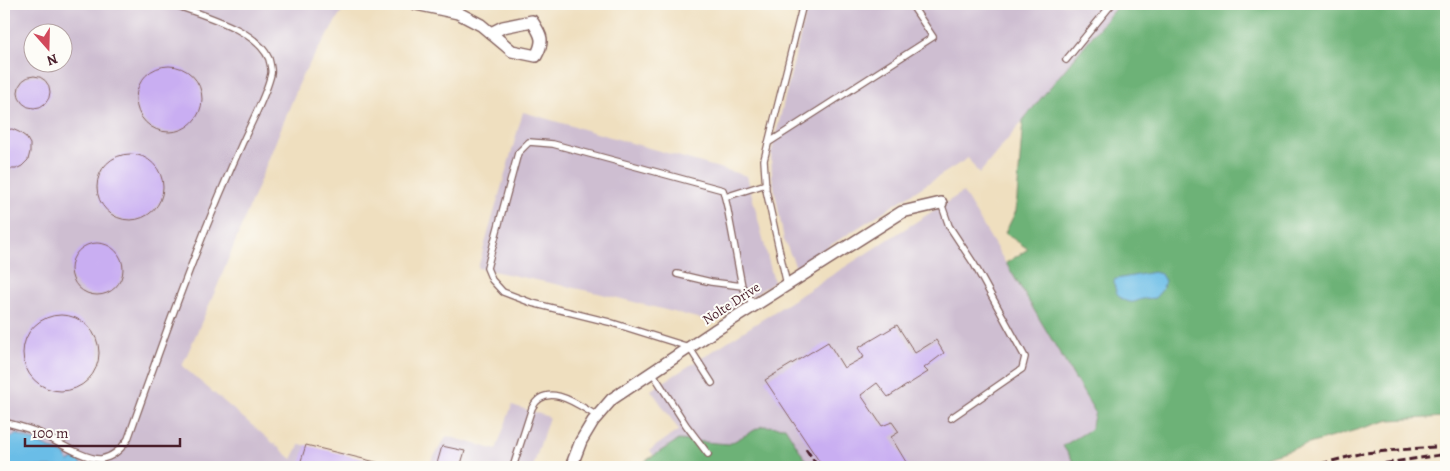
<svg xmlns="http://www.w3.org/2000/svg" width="1450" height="471" viewBox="0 0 1450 471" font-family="Alegreya,serif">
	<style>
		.industrial { fill: #cebed1; fill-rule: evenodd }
		.forest { fill: #6db277; stroke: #5c6851 }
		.water { fill: #6bbde7; stroke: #5a6e89 }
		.building { fill: #c9aef2 }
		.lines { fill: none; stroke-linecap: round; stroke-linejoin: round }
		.service-casing { stroke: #84625f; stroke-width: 8 }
		.minor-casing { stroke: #84625f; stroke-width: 14 }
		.service { stroke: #fff; stroke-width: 5.5 }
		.minor { stroke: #fff; stroke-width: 11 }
		.rail { stroke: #4a1f2b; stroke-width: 3; stroke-dasharray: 8 4; stroke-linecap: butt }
		.labels { text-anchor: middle; stroke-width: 4; stroke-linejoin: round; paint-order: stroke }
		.street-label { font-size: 14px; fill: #4a1f2b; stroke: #fdfcf7 }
	</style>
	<rect width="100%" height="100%" fill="#fdfcf7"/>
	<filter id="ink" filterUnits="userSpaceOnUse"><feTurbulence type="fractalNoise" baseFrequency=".02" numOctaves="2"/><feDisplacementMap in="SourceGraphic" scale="10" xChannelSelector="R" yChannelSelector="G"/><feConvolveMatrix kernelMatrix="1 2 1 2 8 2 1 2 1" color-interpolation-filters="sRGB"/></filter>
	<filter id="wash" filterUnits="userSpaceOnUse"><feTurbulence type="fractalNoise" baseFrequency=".0096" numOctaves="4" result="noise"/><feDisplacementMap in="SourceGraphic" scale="20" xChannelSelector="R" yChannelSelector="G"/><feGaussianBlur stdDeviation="1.12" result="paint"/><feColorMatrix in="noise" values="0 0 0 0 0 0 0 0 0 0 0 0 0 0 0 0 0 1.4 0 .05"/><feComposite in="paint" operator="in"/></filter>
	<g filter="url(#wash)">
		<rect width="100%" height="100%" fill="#efdfbf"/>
		<!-- industrial -->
		<path class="industrial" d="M4 4H294L342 11 303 74 217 287 182 366 292 459 300 444 393 467H4ZM32 32H62V62H32Z
			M808 4H1119L979 174 968 158 796 267 784 240 772 176 771 154Z
			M523 112 747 176 774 282 713 322 598 293 478 268Z
			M963 192 1095 412 1091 429 1063 446 1077 467H810L804 458 661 467 650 450 679 430 651 390Z
			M512 405 549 417 533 467H427L447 436 496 450Z"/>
		<!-- forest -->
		<path class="forest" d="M1119 4H1446V417L1390 420 1231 467H1077L1063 446 1091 429 1095 412 1006 263 1028 249 1005 233 1016 211 1023 120Z
			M762 426 785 427 810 467H636L678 440 729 444Z"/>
		<!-- water -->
		<path class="water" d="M1154 272 1161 274 1165 281 1162 290 1155 298C1151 299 1147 298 1143 299 1138 300 1135 303 1130 302 1119 301 1114 291 1114 280L1116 279Z
			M17 434 66 455 68 462 76 458 80 462 82 467H4V442Z"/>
		<g id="blocks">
			<!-- building -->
			<path class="building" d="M136 99a33 33 0 1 1 66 0a33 33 0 1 1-66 0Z
				M18 92a16 16 0 1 1 32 0a16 16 0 1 1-32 0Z
				M4 130 12 129 19 132 26 137 30 144V152L28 160 22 166 16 169H4Z
				M97 187a33 33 0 1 1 66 0a33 33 0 1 1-66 0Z
				M71 269a26 26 0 1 1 52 0a26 26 0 1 1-52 0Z
				M23 353a38 38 0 1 1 76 0a38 38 0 1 1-76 0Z
				M897 325 915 353 936 340 944 353 924 368 928 372 888 397 877 383 861 395 882 426 892 422 899 432 891 437 909 467H823L765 380 828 342 844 368 864 357 858 348Z
				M306 445 384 464 383 467H303L300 464Z
				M442 446 465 451 460 467H436Z"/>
		</g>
	</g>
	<g filter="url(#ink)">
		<use href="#blocks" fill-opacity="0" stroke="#84625f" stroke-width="1"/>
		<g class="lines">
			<defs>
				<path id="service" d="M1066 60 1112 4
					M768 143 933 37 911 4
					M725 197 766 184
					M941 203 949 226 974 264 1025 357 1022 369 951 418
					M677 274 711 282 742 286
					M787 285 766 190 764 160 803 4
					M652 372 686 425 708 454
					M712 383 689 347 609 322 532 303 503 292 492 280 487 268 518 153 529 142 553 144 723 190 727 206 742 286 754 306
					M4 422C15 425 27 428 37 432 53 439 85 460 101 459 114 457 122 448 128 439 164 337 200 235 245 137 253 119 267 93 271 74 272 70 270 63 269 59 257 29 201 15 173 4
					M513 467 532 408C546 380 579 405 597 416"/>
				<path id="minor" d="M416 4 458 13 481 25 512 51 536 56C545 40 541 35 532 21L503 27 491 33
					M571 467 581 441 593 421 612 399 714 331 902 212 941 203"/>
			</defs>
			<!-- service casing -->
			<use href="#service" class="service-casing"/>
			<!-- minor casing -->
			<use href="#minor" class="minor-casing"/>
			<!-- service -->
			<use href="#service" class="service"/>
			<!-- minor -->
			<use href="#minor" class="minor"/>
			<!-- rail -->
			<path class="rail" d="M806 449 818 467
				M1309 467 1363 453 1446 446
				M1361 467 1446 454"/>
		</g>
	</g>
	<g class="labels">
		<!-- street labels -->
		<g class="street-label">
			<text transform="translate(731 303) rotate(-33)" y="5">Nolte Drive</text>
		</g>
	</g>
	<!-- margin -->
	<rect width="1450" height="471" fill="none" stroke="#fdfcf7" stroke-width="20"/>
	<!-- north arrow -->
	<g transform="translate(48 48) rotate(160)"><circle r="24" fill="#fdfcf7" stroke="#b5a4a5"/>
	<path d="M0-4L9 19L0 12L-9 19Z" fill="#d1495b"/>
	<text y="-8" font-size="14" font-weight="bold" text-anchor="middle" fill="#4a1f2b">N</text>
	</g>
	<!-- scale -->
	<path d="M25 438v8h155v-8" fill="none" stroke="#4a1f2b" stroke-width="2.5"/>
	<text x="32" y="438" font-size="15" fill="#4a1f2b" stroke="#fdfcf7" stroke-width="4" paint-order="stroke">100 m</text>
</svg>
